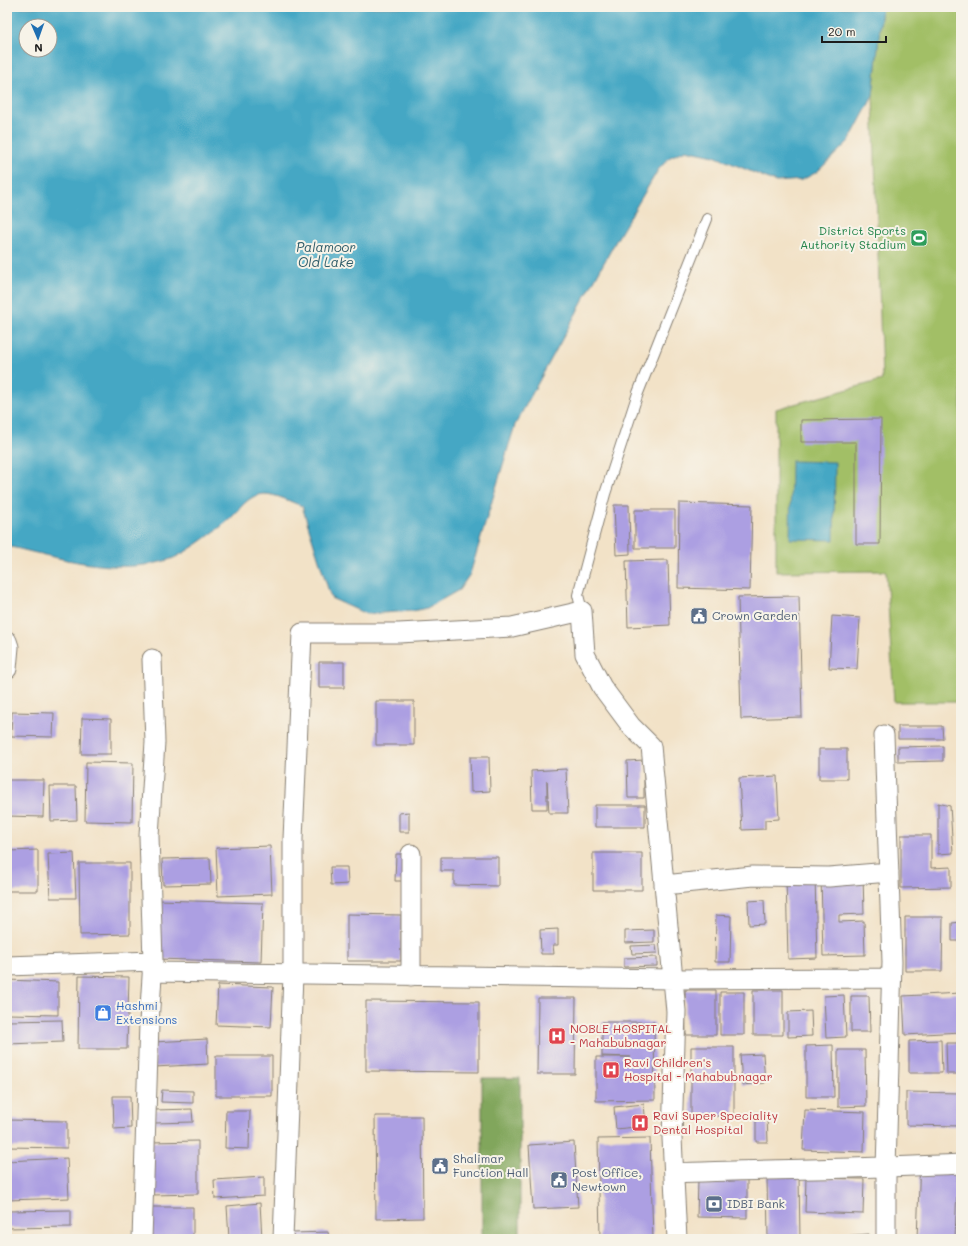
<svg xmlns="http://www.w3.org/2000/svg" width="968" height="1246" viewBox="0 0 968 1246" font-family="Mali,sans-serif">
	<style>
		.green { fill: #a2bf66; stroke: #5f6e41 }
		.forest { fill: #81a65b; stroke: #4e613c }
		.water { fill: #44a7c4; stroke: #306270; fill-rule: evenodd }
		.building { fill: #ac9fe2 }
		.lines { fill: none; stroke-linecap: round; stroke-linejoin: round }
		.lane-casing { stroke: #877f72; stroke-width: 12 }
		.street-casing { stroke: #877f72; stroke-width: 21 }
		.lane { stroke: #fff; stroke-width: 10 }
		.street { stroke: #fff; stroke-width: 19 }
		.labels { text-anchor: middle; stroke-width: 4; stroke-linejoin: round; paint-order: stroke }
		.leisure-label { font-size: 12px; fill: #27864d; stroke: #f7f3e8; text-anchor: end }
		.service-label { font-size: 12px; fill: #4e5e75; stroke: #f7f3e8; text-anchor: start }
		.shop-label { font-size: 12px; fill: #366cbe; stroke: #f7f3e8; text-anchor: start }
		.health-label { font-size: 12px; fill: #be3a42; stroke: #f7f3e8; text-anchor: start }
		.water-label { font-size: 13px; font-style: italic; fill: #2e5b68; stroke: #f7f3e8 }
	</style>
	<rect width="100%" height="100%" fill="#f7f3e8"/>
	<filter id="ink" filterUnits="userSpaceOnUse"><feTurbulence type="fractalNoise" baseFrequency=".025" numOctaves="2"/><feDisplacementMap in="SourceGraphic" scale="8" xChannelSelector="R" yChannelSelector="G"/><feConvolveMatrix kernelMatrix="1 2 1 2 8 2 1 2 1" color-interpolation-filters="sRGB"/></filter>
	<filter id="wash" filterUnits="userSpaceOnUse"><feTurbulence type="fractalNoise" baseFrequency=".012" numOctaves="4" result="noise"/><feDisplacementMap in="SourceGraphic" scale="16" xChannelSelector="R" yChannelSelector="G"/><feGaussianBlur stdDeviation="0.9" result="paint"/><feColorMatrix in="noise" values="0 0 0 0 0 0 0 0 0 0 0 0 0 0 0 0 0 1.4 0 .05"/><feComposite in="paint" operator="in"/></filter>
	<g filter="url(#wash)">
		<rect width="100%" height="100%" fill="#f2e2c7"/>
		<!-- green -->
		<path class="green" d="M882 7H961V702H894L886 571 776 572V409L882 380 873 96Z"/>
		<!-- forest -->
		<path class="forest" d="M482 1078H520V1239H482Z"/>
		<!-- water -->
		<path class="water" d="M7 7H882L873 96 849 141 817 172 802 180 776 182 714 156 686 150 670 157 658 170 617 239 515 425 470 574 459 590 427 608 413 611 366 614 331 598 302 506C291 502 276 494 264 494 247 495 240 510 229 520 216 531 183 556 168 560 115 576 59 558 7 546ZM26 26H50V50H26Z
			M791 461 835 462 834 540 790 539Z"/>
		<g id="blocks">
			<!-- building -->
			<path class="building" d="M881 419 880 544H856V442H801V420Z
				M679 503 752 505 750 590 678 588Z
				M614 505H629L630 554 616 555Z
				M635 510H675V548H635Z
				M668 560 670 625 628 627 626 561Z
				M799 596 802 717 741 719 738 597Z
				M832 616 860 618 857 669 829 668Z
				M319 662H344V688H319Z
				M376 701H414V745H376Z
				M12 712 54 713 53 737 11 736Z
				M82 718 111 719V754H81Z
				M898 726H942L943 739H898Z
				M943 746V761L898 762V747Z
				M819 749H847V779H819Z
				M470 757H489L490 791 471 792Z
				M644 760V798H628L627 761Z
				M86 762 133 763 132 822 85 821Z
				M566 769 568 813H549L547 781V809H532L531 771Z
				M777 776 779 819 765 820V829L742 830 739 778Z
				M7 780H44L43 817 7 816Z
				M50 786H76L77 820 51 821Z
				M938 803 950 806 953 853 938 854Z
				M595 805H645V827H595Z
				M409 812V832H399V813Z
				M901 835H931V868L951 867V887L901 888Z
				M270 846 272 894 218 896 216 848Z
				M38 850V891H7V851Z
				M74 853 76 898H50L48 854Z
				M593 853H642V890H593Z
				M396 854H410V881H395Z
				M441 857H498V886L454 885V871H441Z
				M210 858 211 884 163 885 162 859Z
				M79 863H130V934L80 935Z
				M330 867H347L348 884 331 885Z
				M863 875 864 914 839 915V922L864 921 865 955 823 956 821 877Z
				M815 876 817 958 788 959 786 877Z
				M157 900 263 903 261 962 156 959Z
				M764 900 765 924 749 925 748 901Z
				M347 914 401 915V961H347Z
				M716 915 731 916 730 962H715Z
				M905 917H943L942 971H905Z
				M961 922V941H952V923Z
				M558 929V945H553L554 954H541L540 930Z
				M654 930V942L625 943V931Z
				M656 945 657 953 632 954 631 946Z
				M657 957V966L624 967V958Z
				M79 976 129 977 127 1049H78Z
				M7 980 58 982V1015L7 1014Z
				M218 985 273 987 271 1027 216 1025Z
				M685 990H716V1035H686Z
				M753 990H783V1035H753Z
				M720 992H744V1035H720Z
				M961 993V1032L905 1035 903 996Z
				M844 995 846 1037 826 1038 824 996Z
				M851 996H869L870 1032H851Z
				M538 998H576L575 1074H537Z
				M366 1001 479 1002V1072L366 1071Z
				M811 1011 812 1036 788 1037V1012Z
				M62 1020 63 1042 7 1044V1021Z
				M602 1022H654L655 1100 596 1101V1057H631L602 1056Z
				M207 1039 208 1064 155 1067 154 1042Z
				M941 1040 942 1073H909V1041Z
				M946 1043H961V1074H947Z
				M833 1045 834 1097H806V1046Z
				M691 1047H734V1116H691Z
				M838 1050H865L866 1106 838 1107Z
				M763 1054 765 1083 742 1085 740 1055Z
				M216 1056H272V1096H216Z
				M162 1090 193 1091V1103L161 1102Z
				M906 1092 961 1093V1126L906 1125Z
				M113 1096H130L131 1128 114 1129Z
				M644 1104 646 1126 616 1129 614 1107Z
				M192 1109 193 1122 155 1123V1110Z
				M805 1110 865 1112 864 1152 803 1150Z
				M226 1111H250L249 1149 225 1148Z
				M375 1116H422L423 1218 376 1219Z
				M756 1116H767L768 1142H756Z
				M7 1120 67 1121V1148L7 1147Z
				M650 1138 653 1239H600L598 1139Z
				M198 1141V1194L152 1195 151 1142Z
				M574 1142 578 1207 533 1209 529 1145Z
				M67 1158 69 1198 7 1200V1161Z
				M920 1158 958 1159 955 1239H917Z
				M767 1176H799L800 1239H768Z
				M264 1177V1196L215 1199 214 1180Z
				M806 1178 864 1179 863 1214 805 1212Z
				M698 1180H747V1218L697 1217Z
				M260 1203 262 1239H229L227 1206Z
				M147 1207H193V1239H147Z
				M71 1210V1227L7 1228V1211Z
				M328 1232 329 1239H293V1233Z
				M869 1234 870 1239H814V1238Z"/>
		</g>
	</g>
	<g filter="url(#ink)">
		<use href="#blocks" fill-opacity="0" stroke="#877f72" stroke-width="1"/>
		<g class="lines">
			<defs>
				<path id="lane" d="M582 611 578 595 605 494 638 393 707 219"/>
				<path id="street" d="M7 641 9 647 7 669
					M884 735 892 962 886 1168V1239
					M411 854V976
					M664 885 753 876 829 877 889 872
					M7 966 153 961
					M152 972 674 979 891 978
					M674 1173C769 1169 865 1169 961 1164
					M142 1239 149 1023 153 961 149 836 155 742 152 659
					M283 1239 293 975V839L302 633H399L512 627 582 611 585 654 602 687 631 726 651 746 676 1011 672 1138 677 1239"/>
			</defs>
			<!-- lane casing -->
			<use href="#lane" class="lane-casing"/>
			<!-- street casing -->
			<use href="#street" class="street-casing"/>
			<!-- lane -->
			<use href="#lane" class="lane"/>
			<!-- street -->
			<use href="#street" class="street"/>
		</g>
	</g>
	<!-- icons -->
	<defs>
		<symbol id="stadium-square" viewBox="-11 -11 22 22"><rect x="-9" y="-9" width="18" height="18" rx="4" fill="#2e9e5b" stroke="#f7f3e8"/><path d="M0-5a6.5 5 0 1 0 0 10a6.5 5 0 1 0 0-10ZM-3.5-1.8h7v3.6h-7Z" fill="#fff"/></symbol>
		<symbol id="civic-square" viewBox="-11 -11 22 22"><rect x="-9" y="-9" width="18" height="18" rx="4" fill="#5c6f8a" stroke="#f7f3e8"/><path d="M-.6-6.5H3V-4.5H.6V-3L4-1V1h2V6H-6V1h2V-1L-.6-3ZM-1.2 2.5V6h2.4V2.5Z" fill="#fff"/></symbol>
		<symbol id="shop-square" viewBox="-11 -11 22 22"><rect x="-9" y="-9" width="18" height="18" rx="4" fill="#3f7fe0" stroke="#f7f3e8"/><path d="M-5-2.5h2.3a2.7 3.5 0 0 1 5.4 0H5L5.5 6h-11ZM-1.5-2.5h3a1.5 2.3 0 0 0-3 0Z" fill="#fff"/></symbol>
		<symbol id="hospital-square" viewBox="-11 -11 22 22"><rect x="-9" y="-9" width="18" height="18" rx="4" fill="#e0444e" stroke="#f7f3e8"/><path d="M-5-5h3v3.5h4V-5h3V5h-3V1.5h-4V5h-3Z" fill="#fff"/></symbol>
		<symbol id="bank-square" viewBox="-11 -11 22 22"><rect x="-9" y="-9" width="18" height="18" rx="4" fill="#5c6f8a" stroke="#f7f3e8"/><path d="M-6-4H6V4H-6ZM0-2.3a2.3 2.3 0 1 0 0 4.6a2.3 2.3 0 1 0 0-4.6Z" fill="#fff"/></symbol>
	</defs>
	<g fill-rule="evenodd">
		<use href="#stadium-square" x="909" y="228" width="20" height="20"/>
		<use href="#civic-square" x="689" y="606" width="20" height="20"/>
		<use href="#shop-square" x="93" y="1003" width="20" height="20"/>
		<use href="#hospital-square" x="547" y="1026" width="20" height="20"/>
		<use href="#hospital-square" x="601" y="1060" width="20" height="20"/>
		<use href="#hospital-square" x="630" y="1113" width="20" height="20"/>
		<use href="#civic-square" x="430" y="1156" width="20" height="20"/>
		<use href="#civic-square" x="549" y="1170" width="20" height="20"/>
		<use href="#bank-square" x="704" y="1194" width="20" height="20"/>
	</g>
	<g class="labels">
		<!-- leisure labels -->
		<g class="leisure-label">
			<text x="906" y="235">District Sports<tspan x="906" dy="14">Authority Stadium</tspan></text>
		</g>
		<!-- service labels -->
		<g class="service-label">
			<text x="712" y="620">Crown Garden</text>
			<text x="453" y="1163">Shalimar<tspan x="453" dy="14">Function Hall</tspan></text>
			<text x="572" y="1177">Post Office,<tspan x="572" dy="14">Newtown</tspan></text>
			<text x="727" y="1208">IDBI Bank</text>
		</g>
		<!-- shop labels -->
		<g class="shop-label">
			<text x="116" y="1010">Hashmi<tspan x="116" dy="14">Extensions</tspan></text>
		</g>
		<!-- health labels -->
		<g class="health-label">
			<text x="570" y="1033">NOBLE HOSPITAL<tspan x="570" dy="14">- Mahabubnagar</tspan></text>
			<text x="624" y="1067">Ravi Children's<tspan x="624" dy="14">Hospital - Mahabubnagar</tspan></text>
			<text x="653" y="1120">Ravi Super Speciality<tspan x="653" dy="14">Dental Hospital</tspan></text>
		</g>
		<!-- water labels -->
		<g class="water-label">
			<text x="326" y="252">Palamoor<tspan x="326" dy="15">Old Lake</tspan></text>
		</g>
	</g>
	<!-- margin -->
	<rect width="968" height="1246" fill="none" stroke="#f7f3e8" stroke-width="24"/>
	<!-- north arrow -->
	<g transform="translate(38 38) rotate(178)"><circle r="19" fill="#f7f3e8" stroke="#9f9d96"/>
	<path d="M0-3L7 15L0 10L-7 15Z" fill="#1f6fb2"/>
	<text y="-6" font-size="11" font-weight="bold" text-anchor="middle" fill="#1c1c1c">N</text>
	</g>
	<!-- scale -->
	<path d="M822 36v6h64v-6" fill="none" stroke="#1c1c1c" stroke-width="2"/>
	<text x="828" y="36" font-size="12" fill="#1c1c1c" stroke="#f7f3e8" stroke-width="3" paint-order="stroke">20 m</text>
</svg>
